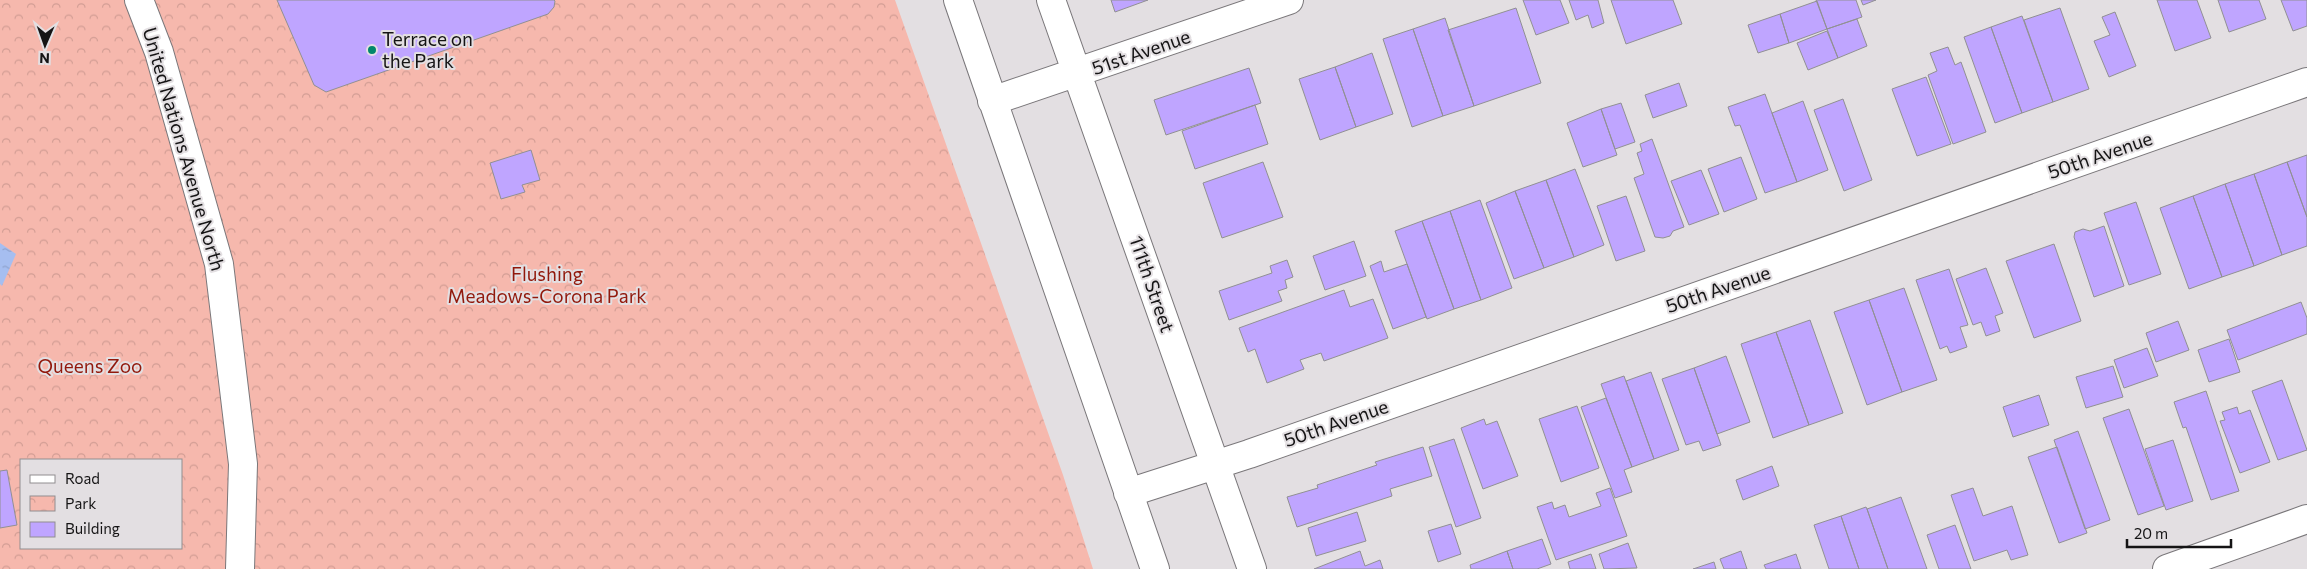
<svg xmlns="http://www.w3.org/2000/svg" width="2307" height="569" viewBox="0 0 2307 569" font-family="Commissioner,sans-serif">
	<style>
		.park { fill: url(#park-crowns); fill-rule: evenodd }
		.water { fill: url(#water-ripples) }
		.building { fill: #bfa5ff; stroke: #919093 }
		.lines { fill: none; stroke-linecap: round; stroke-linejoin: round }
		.pedestrian-casing { stroke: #7a777a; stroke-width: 30 }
		.minor-casing { stroke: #7a777a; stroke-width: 30 }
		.pedestrian { stroke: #fff; stroke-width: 28 }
		.minor { stroke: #fff; stroke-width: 28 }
		.poi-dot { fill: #00876b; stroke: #e3dfe2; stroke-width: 2 }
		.labels { text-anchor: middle; stroke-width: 4; stroke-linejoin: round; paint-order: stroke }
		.poi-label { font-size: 19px; fill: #151415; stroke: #e3dfe2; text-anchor: start }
		.street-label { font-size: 19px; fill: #151415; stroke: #e3dfe2 }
		.park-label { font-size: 19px; fill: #92190c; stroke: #e3dfe2 }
	</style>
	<defs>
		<pattern id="park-crowns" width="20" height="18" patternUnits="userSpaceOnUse" patternTransform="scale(1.25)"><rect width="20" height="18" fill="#f6b8ad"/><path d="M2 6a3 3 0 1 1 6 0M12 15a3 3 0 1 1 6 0" fill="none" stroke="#d29d94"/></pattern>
		<pattern id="water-ripples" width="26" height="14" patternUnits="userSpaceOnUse" patternTransform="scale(1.25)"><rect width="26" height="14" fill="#a6bef0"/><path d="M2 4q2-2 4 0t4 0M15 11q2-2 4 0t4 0" fill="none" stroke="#8ea2cd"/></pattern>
	</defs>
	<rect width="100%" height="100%" fill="#e3dfe2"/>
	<!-- park -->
	<path class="park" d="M0 0H895L1063 475 1093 569H0ZM21 460H181V548H21Z"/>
	<!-- water -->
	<path class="water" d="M0 243 16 254 2 286 0 284Z"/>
	<!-- building -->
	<path class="building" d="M277 0H554L555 1 554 7 548 14 326 92 314 85Z
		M1111 0H1148L1115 12Z
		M1523 0H1560L1569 23 1536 35Z
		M1569 0H1598L1604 23 1592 28 1588 15 1576 20Z
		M1611 0H1673L1682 24 1626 44Z
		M1816 0H1856L1862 17 1827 29Z
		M1861 0H1876L1863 5Z
		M2157 0H2197L2211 38 2175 51Z
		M2218 0H2259L2266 19 2229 32Z
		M2281 0H2307V26L2293 31Z
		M1817 1 1827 29 1789 43 1780 14Z
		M1516 8 1541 83 1474 106 1448 30Z
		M2060 8 2089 89 2053 102 2024 20Z
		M2115 12 2136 66 2109 77 2094 41 2110 35 2102 17Z
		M1780 14 1789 43 1758 53 1748 25Z
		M2022 16 2053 102 2022 113 1991 27Z
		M1445 18 1474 106 1443 116 1413 29Z
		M1857 19 1867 46 1838 58 1827 29Z
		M1991 27 2022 113 1995 123 1964 37Z
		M1413 29 1443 116 1412 127 1383 39Z
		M1827 31 1838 58 1808 70 1797 43Z
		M1948 47 1955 65 1961 62 1986 132 1953 144 1928 75 1937 71 1930 53Z
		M1372 53 1393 114 1356 127 1335 67Z
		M1335 67 1356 127 1320 140 1299 79Z
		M1249 68 1261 103 1166 135 1154 100Z
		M1926 77 1951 144 1917 156 1892 89Z
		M1679 83 1687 106 1653 118 1645 95Z
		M1765 94 1797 182 1765 193 1740 125 1735 126 1728 107Z
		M1843 99 1872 180 1844 191 1814 110Z
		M1803 101 1828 170 1797 182 1772 113Z
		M1621 103 1635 142 1615 149 1601 109Z
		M1255 105 1268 144 1195 169 1182 131Z
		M1601 109 1617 155 1583 167 1567 123Z
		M1652 139 1684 227 1673 231 1670 236 1663 238 1655 237 1634 178 1644 174 1637 153 1642 151 1640 144Z
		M531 150 540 180 522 185 525 192 501 199 490 163Z
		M2307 155V217L2287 162Z
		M1741 157 1757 199 1724 212 1708 169Z
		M1263 162 1283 217 1222 238 1203 183Z
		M2287 162 2307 217V246L2282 255 2254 174Z
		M1575 169 1604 245 1574 257 1546 180Z
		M1701 170 1719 214 1689 225 1671 181Z
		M2254 174 2282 255 2254 266 2225 184Z
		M1546 180 1574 257 1544 268 1515 191Z
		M2225 184 2254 266 2222 277 2193 196Z
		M1515 191 1544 268 1514 279 1486 203Z
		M1626 196 1645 251 1616 261 1597 206Z
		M2193 196 2222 277 2189 289 2160 208Z
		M1480 200 1512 288 1481 300 1450 211Z
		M2136 202 2161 274 2129 285 2104 213Z
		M1450 211 1481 300 1454 309 1422 221Z
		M1422 221 1454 309 1427 319 1395 231Z
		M2104 226 2124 286 2094 297 2074 237 2075 232 2083 229 2090 231Z
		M1354 241 1366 276 1325 290 1313 256Z
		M2054 244 2081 321 2034 338 2006 261Z
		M1287 260 1293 277 1285 280 1287 288 1278 291 1282 301 1229 320 1219 291 1272 273 1270 266Z
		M1381 261 1384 272 1407 264 1426 317 1393 329 1370 266Z
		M1986 268 2003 313 1995 316 2000 331 1986 336 1981 322 1973 325 1956 279Z
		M1949 269 1968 325 1960 327 1967 347 1950 353 1947 346 1940 349 1916 280Z
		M1904 288 1937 380 1902 392 1869 300Z
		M1344 290 1350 307 1373 299 1388 338 1324 361 1321 353 1300 360 1304 369 1267 383 1255 349 1248 352 1239 328Z
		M1869 300 1902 392 1867 405 1834 312Z
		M2301 302 2307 318V334L2238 360 2227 330Z
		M1810 320 1843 413 1809 425 1776 332Z
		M2178 321 2189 350 2156 362 2146 333Z
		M1776 332 1809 425 1773 438 1741 344Z
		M2229 339 2240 372 2209 382 2198 350Z
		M2147 348 2158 376 2124 388 2114 360Z
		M1726 356 1750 422 1717 434 1694 368Z
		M2113 366 2123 397 2086 408 2076 377Z
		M1694 368 1721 445 1703 451 1699 441 1686 445 1662 379Z
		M1651 372 1679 450 1654 459 1626 381Z
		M1624 376 1654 459 1632 467 1601 384Z
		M2282 380 2307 450 2278 460 2252 391Z
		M2206 391 2239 491 2211 500 2186 427 2183 428 2174 402Z
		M2039 395 2049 425 2013 437 2003 407Z
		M1606 398 1632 467 1624 470 1632 492 1615 498 1581 407Z
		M1577 406 1599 468 1561 482 1539 419Z
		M2237 407 2239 414 2250 410 2270 462 2240 473 2220 421 2225 420 2222 412Z
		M2129 409 2164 506 2138 515 2103 418Z
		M1484 419 1486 425 1497 421 1518 476 1483 489 1461 428Z
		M2078 431 2110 520 2085 529 2054 440Z
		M1454 439 1481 518 1456 527 1429 447Z
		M2173 440 2193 501 2166 510 2145 449Z
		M1423 447 1432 476 1390 489 1392 496 1297 527 1287 497 1318 488 1317 485 1377 465 1375 462Z
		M2057 447 2087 533 2059 543 2028 457Z
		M1772 466 1779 486 1743 500 1736 480Z
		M7 470 17 525 0 528V471Z
		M1610 488 1627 536 1556 560 1537 507 1552 502 1554 509 1565 505 1569 517 1601 506 1596 493Z
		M1973 488 1983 516 2012 506 2028 555 2011 560 2007 550 1974 561 1951 495Z
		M1901 497 1927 569H1888L1867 509Z
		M1866 507 1867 509 1888 569H1859L1841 516Z
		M1357 512 1366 541 1316 556 1308 528Z
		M1841 516 1859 569H1829L1814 525Z
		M1451 524 1461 554 1438 562 1428 531Z
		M1955 525 1971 569H1939L1927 535Z
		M1542 539 1551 564 1537 569H1513L1507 551Z
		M1628 543 1637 568 1604 569 1599 554Z
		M1360 551 1365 566 1380 560 1383 569H1314Z
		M1507 551 1513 569H1471L1470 565Z
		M1741 551 1747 569H1724L1720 559Z
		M1591 554 1596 569H1570L1568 562Z
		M1796 554 1801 569H1766L1764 565Z
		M1714 562 1716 569H1693Z"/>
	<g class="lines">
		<defs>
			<path id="pedestrian" d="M139 0 159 52 219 264 243 464 240 569"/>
			<path id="minor" d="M958 0 1155 569
				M1051 0 1252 569
				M992 101 1289 0
				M1128 493 1249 454 2307 82
				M2167 569 2307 519"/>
		</defs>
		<!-- pedestrian casing -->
		<use href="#pedestrian" class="pedestrian-casing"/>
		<!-- minor casing -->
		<use href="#minor" class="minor-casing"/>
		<!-- pedestrian -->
		<use href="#pedestrian" class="pedestrian"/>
		<!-- minor -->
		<use href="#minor" class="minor"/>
	</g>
	<!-- markers -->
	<circle class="poi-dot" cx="372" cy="50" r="5"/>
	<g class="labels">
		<!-- poi labels -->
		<g class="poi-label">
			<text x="382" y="46">Terrace on<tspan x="382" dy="22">the Park</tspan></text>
		</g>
		<!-- street labels -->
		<g class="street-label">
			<text transform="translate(1141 52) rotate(-19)" y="7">51st Avenue</text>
			<text transform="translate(184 149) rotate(74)" y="7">United Nations Avenue North</text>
			<text transform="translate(2100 155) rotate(-19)" y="7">50th Avenue</text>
			<text transform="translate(1152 284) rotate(71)" y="7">111th Street</text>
			<text transform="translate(1718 289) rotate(-19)" y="7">50th Avenue</text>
			<text transform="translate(1336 423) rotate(-19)" y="7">50th Avenue</text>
		</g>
		<!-- park labels -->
		<g class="park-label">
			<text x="547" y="281">Flushing<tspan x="547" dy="22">Meadows-Corona Park</tspan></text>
			<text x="90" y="373">Queens Zoo</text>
		</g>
	</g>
	<!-- legend -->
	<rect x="20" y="459" width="162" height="90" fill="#e3dfe2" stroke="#918e90"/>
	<rect x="30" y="475" width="25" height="8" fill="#ffffff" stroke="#918e90"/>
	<text x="65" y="484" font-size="15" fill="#151415">Road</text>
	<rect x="30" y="496" width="25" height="15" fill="url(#park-crowns)" stroke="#918e90"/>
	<text x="65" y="509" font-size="15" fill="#151415">Park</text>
	<rect x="30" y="522" width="25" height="15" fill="#bfa5ff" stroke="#918e90"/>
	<text x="65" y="534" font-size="15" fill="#151415">Building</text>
	<!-- north arrow -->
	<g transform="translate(45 45) rotate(182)" stroke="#e3dfe2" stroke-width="4" paint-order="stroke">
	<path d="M0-4L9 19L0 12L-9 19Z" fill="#151415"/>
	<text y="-8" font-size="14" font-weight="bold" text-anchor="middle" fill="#151415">N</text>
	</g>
	<!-- scale -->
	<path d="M2127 539v8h104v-8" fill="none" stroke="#151415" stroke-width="2.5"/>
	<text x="2134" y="539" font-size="15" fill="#151415" stroke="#e3dfe2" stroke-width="4" paint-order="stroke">20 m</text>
</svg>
